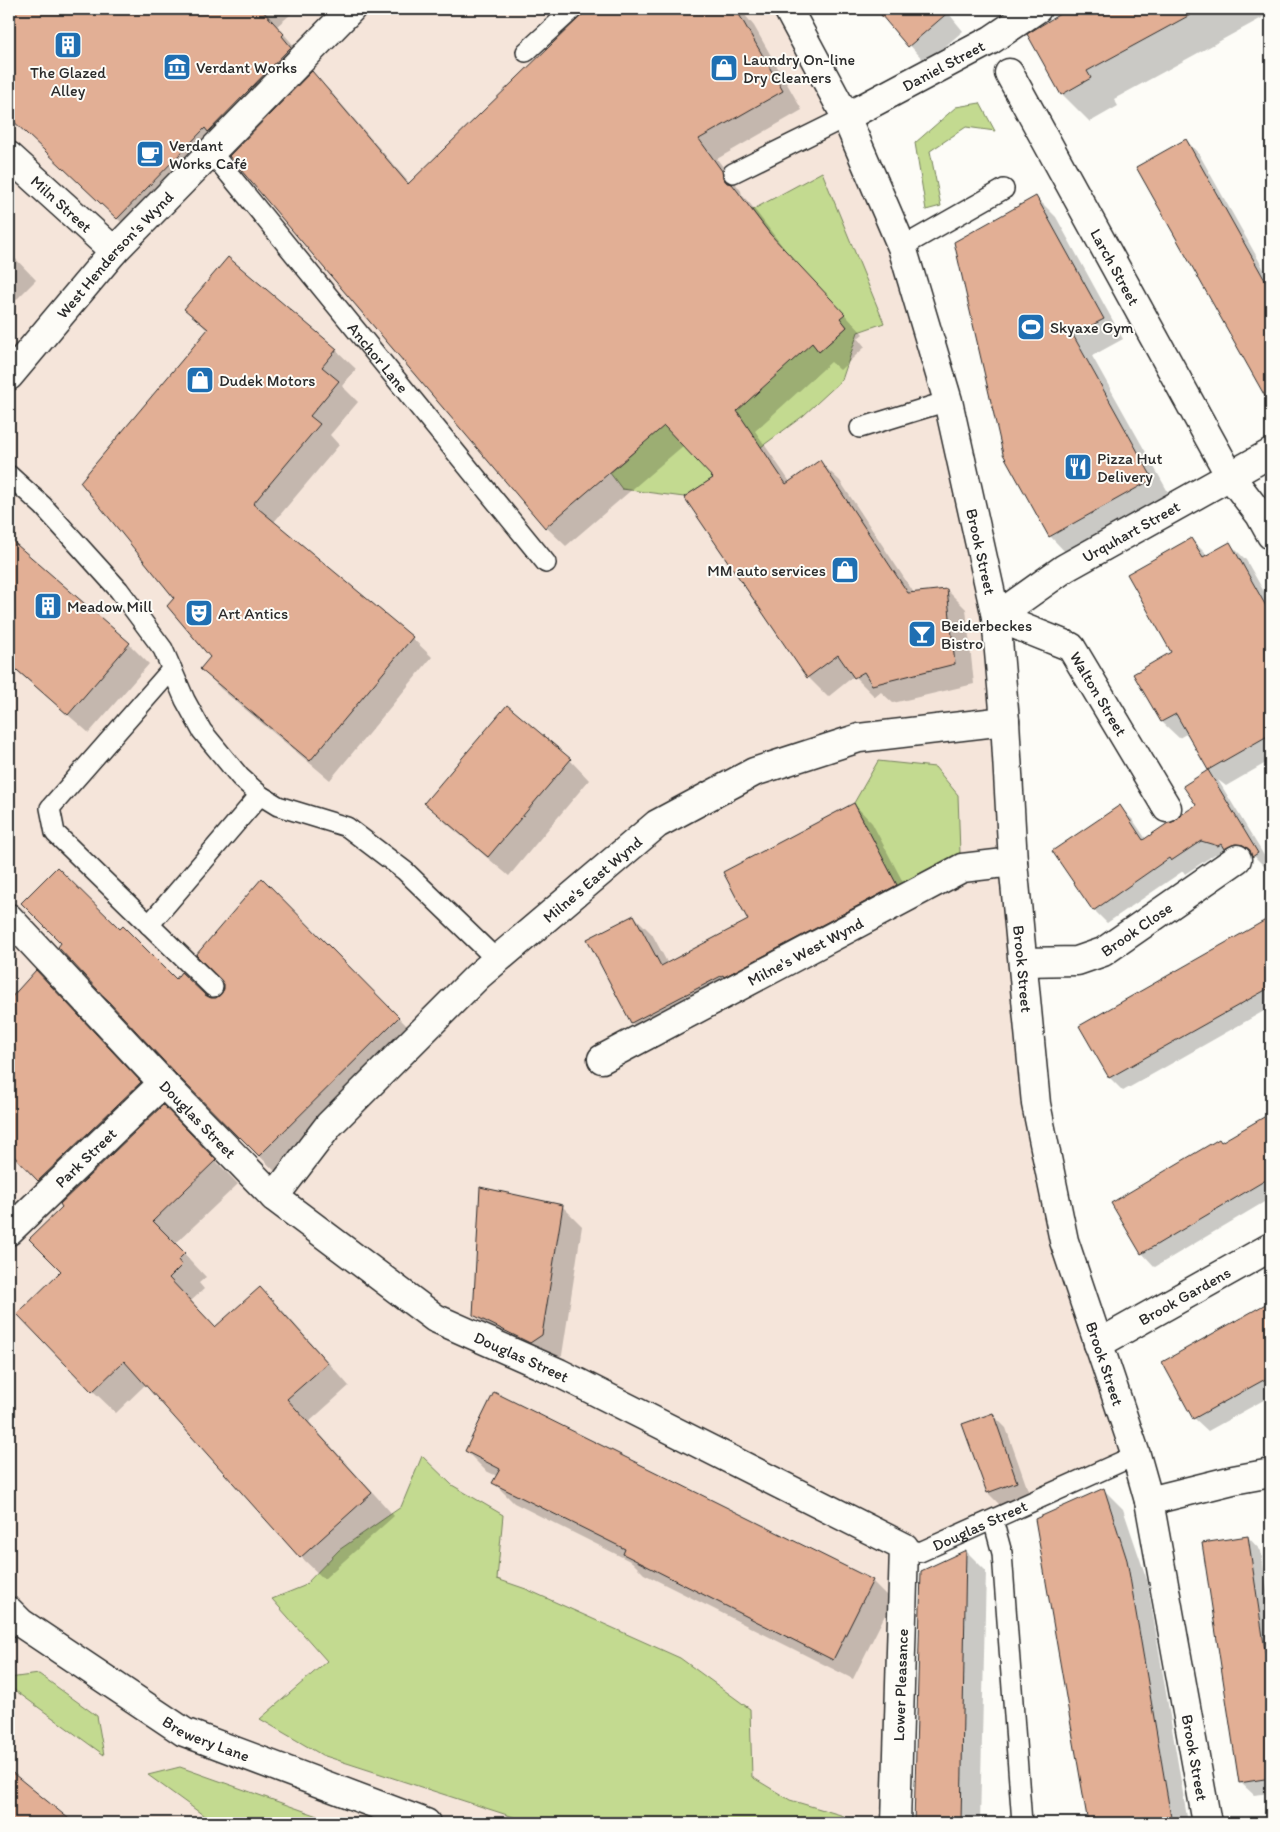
<svg xmlns="http://www.w3.org/2000/svg" width="1280" height="1832" viewBox="0 0 1280 1832" font-family="Itim,sans-serif">
	<style>
		.built { fill: #f5e5da }
		.green { fill: #c3da90; stroke: #77825e }
		.shadow { fill: #0003 }
		.building { fill: #e2af95; stroke: #2b2b2b }
		.lines { fill: none; stroke-linecap: round; stroke-linejoin: round }
		.service-casing { stroke: #2b2b2b; stroke-width: 22 }
		.minor-casing { stroke: #2b2b2b; stroke-width: 31 }
		.tertiary-casing { stroke: #2b2b2b; stroke-width: 31 }
		.service { stroke: #fdfcf7; stroke-width: 19 }
		.minor { stroke: #fdfcf7; stroke-width: 28 }
		.tertiary { stroke: #fdfcf7; stroke-width: 28 }
		.labels { text-anchor: middle; stroke-width: 4; stroke-linejoin: round; paint-order: stroke }
		.poi-label { font-size: 16px; fill: #2b2b2b; stroke: #fdfcf7; text-anchor: start }
		.street-label { font-size: 16px; fill: #2b2b2b; stroke: #fdfcf7 }
	</style>
	<rect width="100%" height="100%" fill="#fdfcf7"/>
	<filter id="ink" filterUnits="userSpaceOnUse"><feTurbulence type="fractalNoise" baseFrequency=".02" numOctaves="2"/><feDisplacementMap in="SourceGraphic" scale="10" xChannelSelector="R" yChannelSelector="G"/><feConvolveMatrix kernelMatrix="1 2 1 2 8 2 1 2 1" color-interpolation-filters="sRGB"/></filter>
	<g filter="url(#ink)">
		<!-- built -->
		<path class="built" d="M9 9H788L902 247 996 617 1036 1104 1136 1455 993 1520 904 1548 896 1823H9Z"/>
		<!-- green -->
		<path class="green" d="M980 103 995 131 966 127 930 151 941 206 926 210 915 143 956 107Z
			M822 172 884 323 858 332 842 380 803 416 761 447 684 497 622 489 610 473 636 450 619 379 812 343 819 352 847 327 770 234 752 210Z
			M878 761 935 767 958 795 960 853 897 886 854 803Z
			M422 1456 452 1485 503 1515 497 1579 526 1589 680 1658 750 1709 752 1777 790 1800 844 1816V1823H532L322 1755 260 1719 327 1661 272 1599 304 1586 339 1550 401 1507Z
			M39 1674 97 1716 104 1755 9 1686V1678Z
			M180 1767 321 1817 337 1823H214L148 1775Z"/>
		<!-- shadow -->
		<path class="shadow" d="M9 9H297L277 26 302 55 138 238 9 116Z
			M568 9H740L754 26 802 110 717 159 741 191 742 195 751 205 789 255 863 334 858 338 865 347 840 370 831 362 755 431 790 482 820 462 840 481 914 593 947 590 966 609 974 684 893 703 881 692 875 697 854 676 828 697 808 677 686 497 715 478 684 445 566 546 546 527 312 73 331 92 410 184 579 19Z
			M877 9H945L963 31 926 63Z
			M1070 9H1271V13L1114 99 1118 106 1090 122 1062 94 1029 35Z
			M1186 140 1199 154 1271 282V404L1137 167Z
			M1036 197 1056 217 1123 339 1092 356 1172 499 1069 556 1050 536Z
			M9 252 36 280 9 307Z
			M186 309 336 350 356 369 342 386 358 402 330 435 339 445 274 522 412 638 432 657 330 780 221 689 202 669 212 657 176 598 208 331Z
			M1191 539 1208 556 1229 543 1246 560 1271 604V760L1226 786 1218 780 1271 867 1267 869 1255 857 1250 856 1239 862 1215 854 1185 874 1183 871 1107 923 1094 910 1120 807 1133 820 1146 839 1176 822 1198 806 1185 786 1209 770 1188 733 1179 738 1162 722Z
			M9 540 129 644 149 664 89 733 9 664Z
			M570 760 589 780 509 876 446 823 426 803Z
			M854 804 872 823 914 903 650 1041 632 1023 634 916 652 934 668 964 750 921Z
			M262 880 418 1037 279 1175 240 1137 120 931 176 980 210 999H217L222 995Z
			M1271 918V1007L1123 1091 1110 1078 1081 1027Z
			M36 972 158 1101 57 1199 9 1149V1001Z
			M1271 1114V1198L1155 1267 1142 1253 1221 1143Z
			M185 1129 238 1184 175 1244 206 1277 199 1283 204 1289 191 1301 216 1328 260 1288 283 1311 349 1386 309 1422 394 1516 324 1579 301 1557 146 1384 116 1413 93 1391 63 1271Z
			M562 1206 582 1226 562 1355 550 1362 494 1334 474 1314Z
			M1271 1302V1396L1208 1431 1194 1418 1163 1362Z
			M993 1415 1006 1428 1030 1496 1001 1506 988 1493Z
			M466 1451 872 1581 892 1601 853 1679 644 1574 632 1562 514 1503 494 1483 497 1476 486 1471Z
			M1103 1489 1123 1509 1147 1580 1188 1823H1089L1036 1519Z
			M1248 1537 1261 1551 1271 1618V1793L1254 1795 1240 1782Z
			M966 1551 986 1571 980 1823H915L922 1571Z
			M9 1771 72 1823H9Z"/>
		<!-- building -->
		<path class="building" d="M9 9H261L284 34 282 36 291 47 208 132 205 128 117 219 9 117Z
			M588 9H736L783 91 699 139 722 171 723 178 727 183 732 184 770 234 845 314 840 318 847 327 819 352 812 343 737 411 786 484 820 460 908 593 947 589 955 664 872 685 864 672 854 678 838 655 807 678 684 497 713 478 664 426 545 528 229 156 312 71 408 184Z
			M876 9H952L908 47Z
			M1068 9H1201L1087 71 1091 78 1061 95 1027 34Z
			M1186 139 1271 291V407L1136 167Z
			M1036 196 1104 319 1073 335 1153 479 1049 537 1003 454 954 242Z
			M228 257 337 349 322 367 339 381 310 416 320 424 253 504 413 637 310 761 200 669 210 657 167 606 174 598 80 482 208 329 184 309Z
			M9 538 130 643 68 715 9 663Z
			M1191 538 1203 557 1230 542 1271 615V734L1208 770 1176 714 1161 722 1133 674 1171 652 1127 574Z
			M507 705 571 759 488 857 424 803Z
			M1208 770 1258 853 1252 857 1250 850 1243 845 1235 844 1224 849 1221 844 1218 846 1201 841 1171 861 1169 858 1093 911 1052 851 1120 805 1143 840 1168 823 1175 821 1181 815 1196 805 1183 786Z
			M854 803 897 885 724 977 723 975 631 1023 587 939 634 915 661 966 748 920 723 872Z
			M57 867 120 929 123 926 176 979 181 972 205 995 211 998H216L221 994 224 989V984L196 955 262 878 399 1017 259 1156 240 1137 239 1138 174 1072 58 947 61 943 21 903Z
			M1271 917V987L1109 1078 1079 1026Z
			M36 970 141 1082 38 1181 9 1151V1000Z
			M163 1105 216 1160 153 1221 185 1253 178 1260 182 1265 169 1278 215 1327 260 1287 328 1363 287 1399 372 1493 300 1558 124 1361 92 1392 17 1314 61 1271 29 1239 62 1207 60 1204Z
			M1271 1113V1177L1141 1254 1111 1203 1219 1139 1221 1142Z
			M480 1187 563 1205 542 1335 530 1343 473 1315Z
			M1271 1301V1376L1193 1419 1162 1362Z
			M494 1392 873 1580 833 1660 623 1554 625 1549 492 1483 500 1469 465 1451Z
			M993 1413 1017 1482 987 1493 962 1424Z
			M1104 1488 1127 1560 1172 1823H1088L1035 1519Z
			M1248 1536 1271 1691V1778L1239 1783 1202 1543Z
			M966 1550 961 1823H914L921 1571Z
			M9 1770 74 1823H9Z"/>
		<g class="lines">
			<defs>
				<g id="service">
					<path d="M526 52 573 9"/>
					<path id="s1" d="M211 152 546 563"/>
					<path d="M733 173 846 117"/>
					<path d="M902 247 1004 189"/>
					<path d="M860 428 948 401"/>
					<path d="M9 475 43 506 119 590 163 649 185 700 202 731 240 777 260 795 278 806 347 827 405 871 497 960"/>
					<path d="M172 669 50 808 55 833 213 987"/>
					<path d="M149 925 260 795"/>
					<path d="M993 1520 1002 1553 1022 1823"/>
					<path id="s2" d="M904 1547 920 1552 1136 1455"/>
				</g>
				<g id="minor">
					<path id="s3" d="M1009 73 1230 476 1260 515 1271 535"/>
					<path id="s4" d="M846 117 991 40 1037 9"/>
					<path id="s5" d="M9 156 114 251"/>
					<path id="s6" d="M9 376 114 251 351 9"/>
					<path id="s7" d="M996 617 1065 568 1271 453"/>
					<path id="s8" d="M996 617 1071 647 1167 808"/>
					<path id="s9" d="M9 918 163 1083 274 1197 435 1318 559 1373 904 1547 896 1823"/>
					<path id="s10" d="M1023 962 1077 961 1103 952 1237 859"/>
					<path id="s11" d="M602 1059 962 868 1013 862"/>
					<path id="s12" d="M274 1197 329 1125 478 976 657 824 754 772 859 738 1005 721"/>
					<path id="s13" d="M9 1231 163 1083"/>
					<path id="s14" d="M1098 1344 1271 1247"/>
					<path d="M1149 1501 1233 1480 1271 1473"/>
					<path id="s15" d="M9 1611 21 1623 184 1732 426 1823"/>
				</g>
				<g id="tertiary">
					<path id="s16" d="M788 9 846 117 902 247 948 401 996 617 1005 721 1013 862 1036 1104 1064 1241 1136 1455 1149 1501 1207 1823"/>
				</g>
			</defs>
			<!-- service casing -->
			<use href="#service" class="service-casing"/>
			<!-- minor casing -->
			<use href="#minor" class="minor-casing"/>
			<!-- tertiary casing -->
			<use href="#tertiary" class="tertiary-casing"/>
			<!-- service -->
			<use href="#service" class="service"/>
			<!-- minor -->
			<use href="#minor" class="minor"/>
			<!-- tertiary -->
			<use href="#tertiary" class="tertiary"/>
		</g>
	</g>
	<!-- icons -->
	<defs>
		<symbol id="building-square" viewBox="-11 -11 22 22"><rect x="-9" y="-9" width="18" height="18" rx="4" fill="#1f6fb2" stroke="#fdfcf7"/><path d="M-4-6H4V6H1V3H-1V6H-4ZM-2.5-4.3h1.7v1.8h-1.7ZM.8-4.3h1.7v1.8H.8ZM-2.5-1h1.7V.8h-1.7ZM.8-1h1.7V.8H.8Z" fill="#fff"/></symbol>
		<symbol id="museum-square" viewBox="-11 -11 22 22"><rect x="-9" y="-9" width="18" height="18" rx="4" fill="#1f6fb2" stroke="#fdfcf7"/><path d="M0-6L6-3V-2H-6V-3ZM-5-1h2V3h-2ZM-1-1h2V3h-2ZM3-1h2V3H3ZM-6 4H6V6H-6Z" fill="#fff"/></symbol>
		<symbol id="shop-square" viewBox="-11 -11 22 22"><rect x="-9" y="-9" width="18" height="18" rx="4" fill="#1f6fb2" stroke="#fdfcf7"/><path d="M-5-2.5h2.3a2.7 3.5 0 0 1 5.4 0H5L5.5 6h-11ZM-1.5-2.5h3a1.5 2.3 0 0 0-3 0Z" fill="#fff"/></symbol>
		<symbol id="cafe-square" viewBox="-11 -11 22 22"><rect x="-9" y="-9" width="18" height="18" rx="4" fill="#1f6fb2" stroke="#fdfcf7"/><path d="M-5.5-4.5H6V0H3Q3 3.5 0 3.5H-2.5Q-5.5 3.5-5.5 0ZM3-3.2v2h1.7v-2ZM-6 4.5H4V6H-6Z" fill="#fff"/></symbol>
		<symbol id="stadium-square" viewBox="-11 -11 22 22"><rect x="-9" y="-9" width="18" height="18" rx="4" fill="#1f6fb2" stroke="#fdfcf7"/><path d="M0-5a6.5 5 0 1 0 0 10a6.5 5 0 1 0 0-10ZM-3.5-1.8h7v3.6h-7Z" fill="#fff"/></symbol>
		<symbol id="restaurant-square" viewBox="-11 -11 22 22"><rect x="-9" y="-9" width="18" height="18" rx="4" fill="#1f6fb2" stroke="#fdfcf7"/><path d="M-5-6h1v4h1v-4h1v4h1v-4h1v5L-1.5 .5V6h-2V.5L-5-1ZM5-6V6H3V1.5H1.5Q1.5-4 5-6Z" fill="#fff"/></symbol>
		<symbol id="theatre-square" viewBox="-11 -11 22 22"><rect x="-9" y="-9" width="18" height="18" rx="4" fill="#1f6fb2" stroke="#fdfcf7"/><path d="M-5-5.5Q0-4 5-5.5V0Q5 5 0 6Q-5 5-5 0ZM-3.3-2.5H-1v1.5H-3.3ZM1-2.5H3.3v1.5H1ZM-2.8 1Q0 5.5 2.8 1Z" fill="#fff"/></symbol>
		<symbol id="bar-square" viewBox="-11 -11 22 22"><rect x="-9" y="-9" width="18" height="18" rx="4" fill="#1f6fb2" stroke="#fdfcf7"/><path d="M-6-5H6L.8 .8V4.5H3.5V6h-7V4.5H-.8V.8Z" fill="#fff"/></symbol>
	</defs>
	<g fill-rule="evenodd">
		<use href="#building-square" x="52" y="29" width="32" height="32"/>
		<use href="#museum-square" x="161" y="51" width="32" height="32"/>
		<use href="#shop-square" x="708" y="52" width="32" height="32"/>
		<use href="#cafe-square" x="134" y="138" width="32" height="32"/>
		<use href="#stadium-square" x="1015" y="311" width="32" height="32"/>
		<use href="#shop-square" x="184" y="364" width="32" height="32"/>
		<use href="#restaurant-square" x="1062" y="451" width="32" height="32"/>
		<use href="#shop-square" x="829" y="554" width="32" height="32"/>
		<use href="#building-square" x="32" y="590" width="32" height="32"/>
		<use href="#theatre-square" x="183" y="597" width="32" height="32"/>
		<use href="#bar-square" x="906" y="618" width="32" height="32"/>
	</g>
	<g class="labels">
		<!-- poi labels -->
		<g class="poi-label">
			<text x="743" y="65">Laundry On-line<tspan x="743" dy="18">Dry Cleaners</tspan></text>
			<text x="196" y="73">Verdant Works</text>
			<text x="68" y="78" text-anchor="middle">The Glazed<tspan x="68" dy="18">Alley</tspan></text>
			<text x="169" y="151">Verdant<tspan x="169" dy="18">Works Café</tspan></text>
			<text x="1050" y="333">Skyaxe Gym</text>
			<text x="219" y="386">Dudek Motors</text>
			<text x="1097" y="464">Pizza Hut<tspan x="1097" dy="18">Delivery</tspan></text>
			<text x="826" y="576" text-anchor="end">MM auto services</text>
			<text x="67" y="612">Meadow Mill</text>
			<text x="218" y="619">Art Antics</text>
			<text x="941" y="631">Beiderbeckes<tspan x="941" dy="18">Bistro</tspan></text>
		</g>
		<!-- street labels -->
		<g class="street-label">
			<text dy="6" stroke="none"><textPath href="#s4" startOffset="110">Daniel Street</textPath></text>
			<text dy="6" stroke="none"><textPath href="#s5" startOffset="71">Miln Street</textPath></text>
			<text dy="6" stroke="none"><textPath href="#s6" startOffset="161">West Henderson's Wynd</textPath></text>
			<text dy="6" stroke="none"><textPath href="#s3" startOffset="221">Larch Street</textPath></text>
			<text dy="6" stroke="none"><textPath href="#s1" startOffset="265">Anchor Lane</textPath></text>
			<text dy="6" stroke="none"><textPath href="#s7" startOffset="160">Urquhart Street</textPath></text>
			<text dy="6" stroke="none"><textPath href="#s16" startOffset="579">Brook Street</textPath></text>
			<text dy="6" stroke="none"><textPath href="#s8" startOffset="135">Walton Street</textPath></text>
			<text dy="6" stroke="none"><textPath href="#s12" startOffset="451">Milne's East Wynd</textPath></text>
			<text dy="6" stroke="none"><textPath href="#s10" startOffset="122">Brook Close</textPath></text>
			<text dy="6" stroke="none"><textPath href="#s11" startOffset="230">Milne's West Wynd</textPath></text>
			<text dy="6" stroke="none"><textPath href="#s16" startOffset="999">Brook Street</textPath></text>
			<text dy="6" stroke="none"><textPath href="#s9" startOffset="276">Douglas Street</textPath></text>
			<text dy="6" stroke="none"><textPath href="#s13" startOffset="106">Park Street</textPath></text>
			<text dy="6" stroke="none"><textPath href="#s14" startOffset="99">Brook Gardens</textPath></text>
			<text dy="6" stroke="none"><textPath href="#s9" startOffset="681">Douglas Street</textPath></text>
			<text dy="6" stroke="none"><textPath href="#s16" startOffset="1404">Brook Street</textPath></text>
			<text dy="6" stroke="none"><textPath href="#s2" startOffset="82">Douglas Street</textPath></text>
			<text transform="translate(900 1685) rotate(-88)" y="6">Lower Pleasance</text>
			<text dy="6" stroke="none"><textPath href="#s15" startOffset="236">Brewery Lane</textPath></text>
			<text dy="6" stroke="none"><textPath href="#s16" startOffset="1809">Brook Street</textPath></text>
		</g>
	</g>
	<!-- margin -->
	<rect width="1280" height="1832" fill="none" stroke="#fdfcf7" stroke-width="30"/>
	<rect x="15" y="15" width="1250" height="1802" fill="none" stroke="#2b2b2b" stroke-width="2" filter="url(#ink)"/>
</svg>
